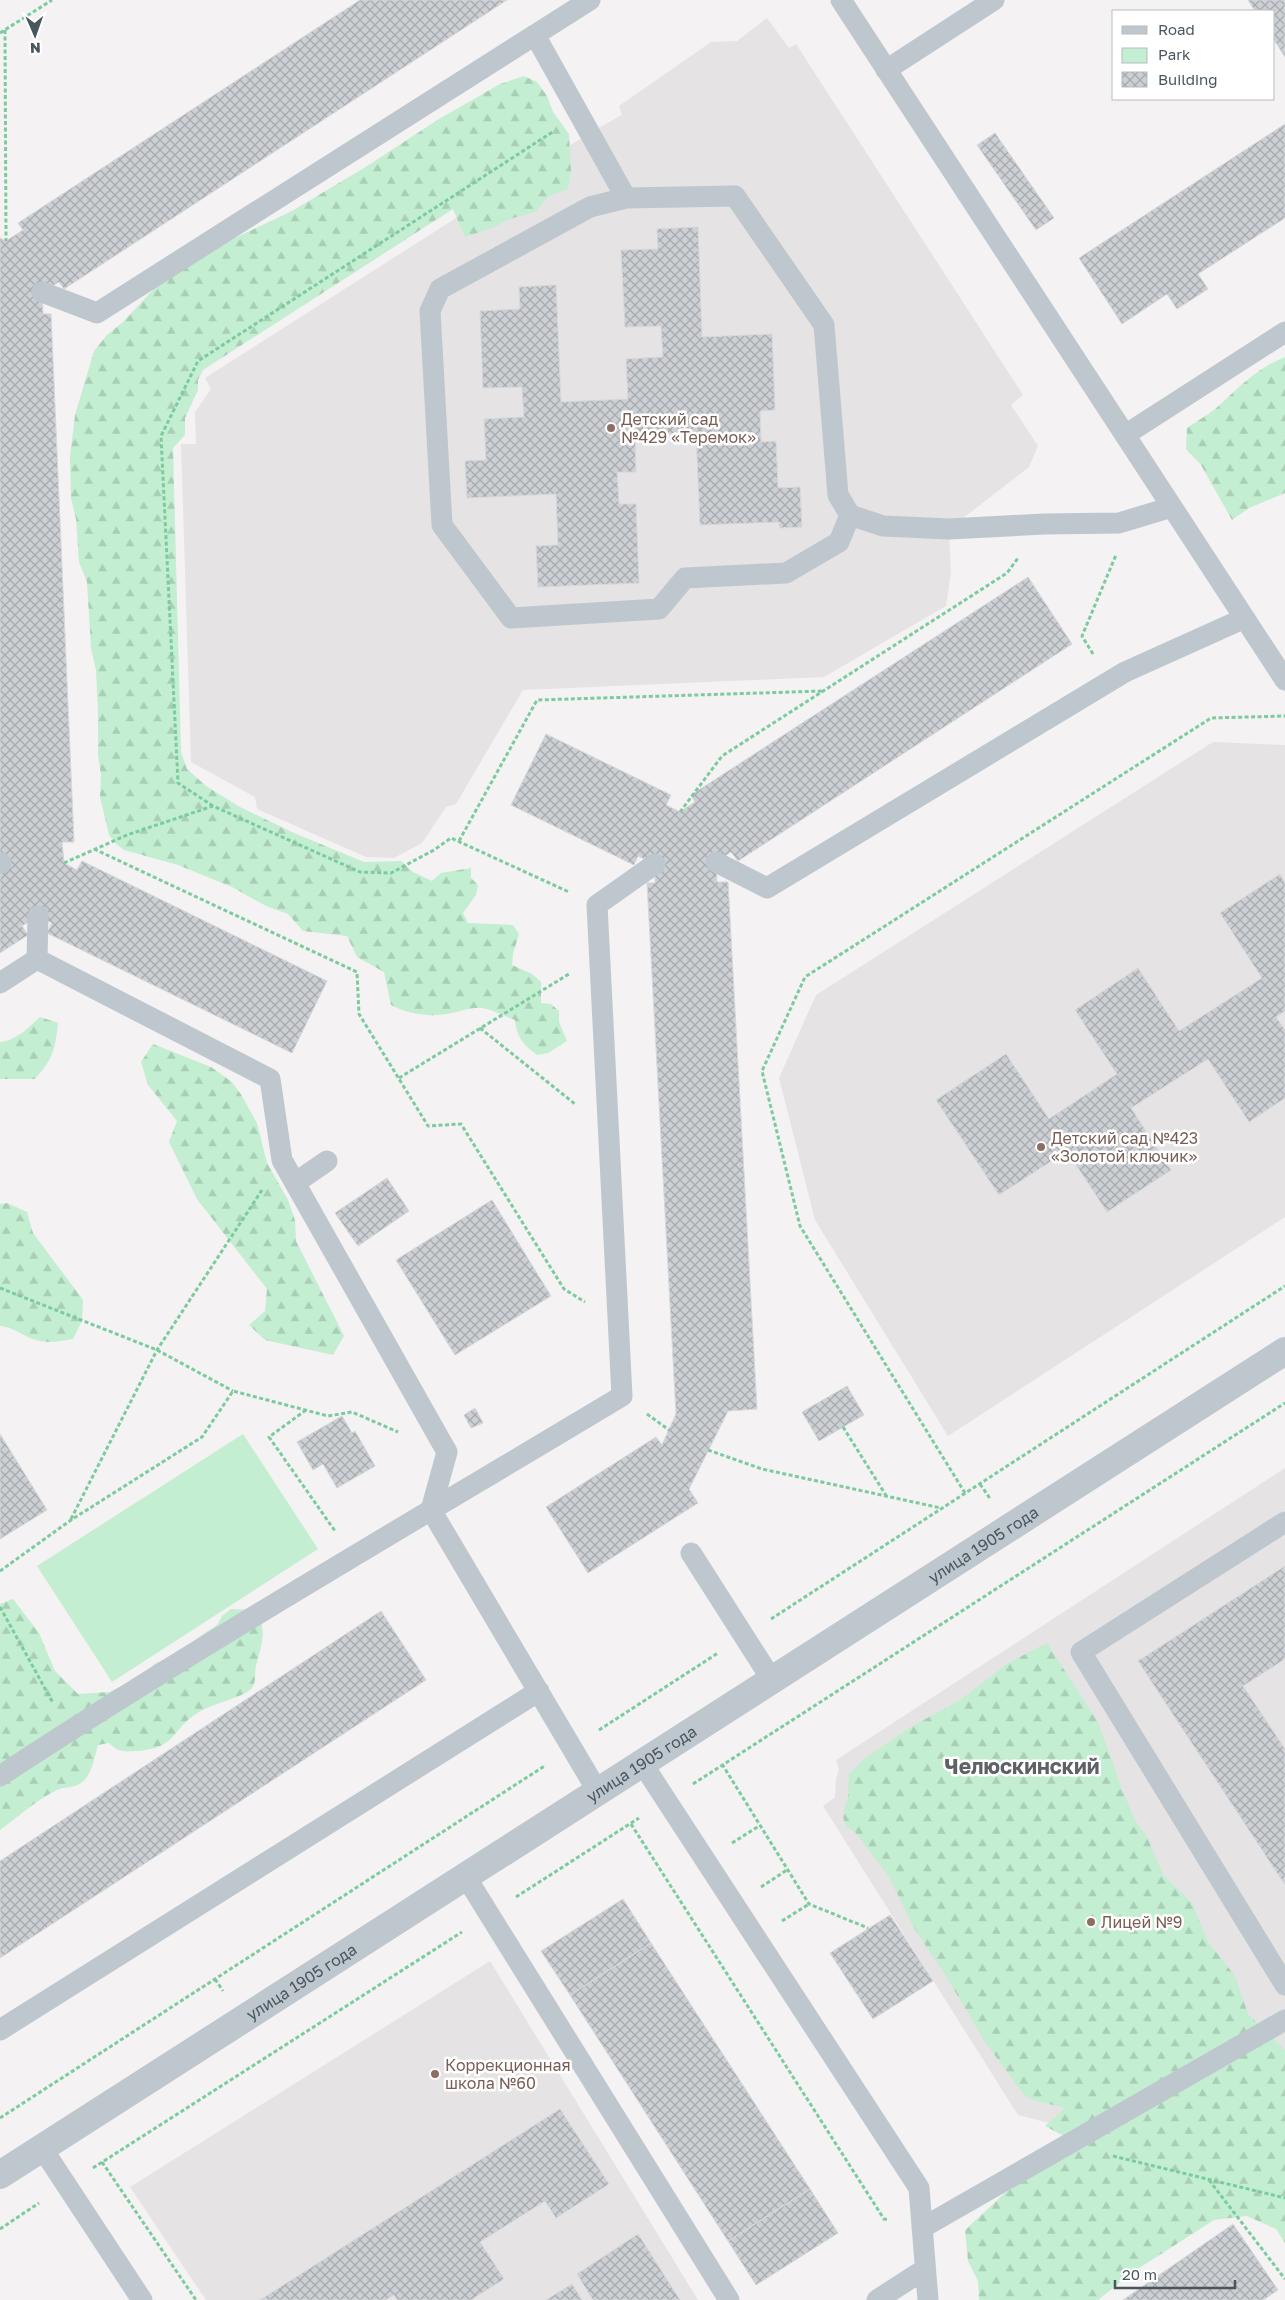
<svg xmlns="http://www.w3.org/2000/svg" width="1285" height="2300" viewBox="0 0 1285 2300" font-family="'Golos Text',sans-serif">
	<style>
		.education { fill: #e5e3e3 }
		.green { fill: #c3eed1 }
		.forest { fill: url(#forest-firs) }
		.building { fill: url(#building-cross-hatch); stroke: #d6d8dc }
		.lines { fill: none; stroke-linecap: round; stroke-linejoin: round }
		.path { stroke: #7ccb9f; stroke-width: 3; stroke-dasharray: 4 2.5; stroke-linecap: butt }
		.service { stroke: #bec7cd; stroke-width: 21 }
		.minor { stroke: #bec7cd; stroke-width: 28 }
		.education-dot { fill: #8d6e63; stroke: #fff; stroke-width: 2 }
		.labels { text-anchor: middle; stroke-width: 5; stroke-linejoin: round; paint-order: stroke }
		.education-label { font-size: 16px; fill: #785e54; stroke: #fff; text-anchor: start }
		.street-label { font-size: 16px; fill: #4a565e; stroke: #fff }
		.district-label { font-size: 21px; font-weight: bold; fill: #5e6266; stroke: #fff }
	</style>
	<defs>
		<pattern id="forest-firs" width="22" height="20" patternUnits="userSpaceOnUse" patternTransform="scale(1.25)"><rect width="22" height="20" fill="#c3eed1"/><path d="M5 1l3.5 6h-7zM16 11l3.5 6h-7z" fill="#a9ceb6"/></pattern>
		<pattern id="building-cross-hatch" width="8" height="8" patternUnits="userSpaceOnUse" patternTransform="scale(1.25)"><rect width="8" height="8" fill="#cccfd3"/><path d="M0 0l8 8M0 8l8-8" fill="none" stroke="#a8abae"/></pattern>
	</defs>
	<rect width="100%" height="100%" fill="#f4f2f2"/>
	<!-- education -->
	<path class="education" d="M767 18 789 48 796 44 1023 395 1011 405 1038 446 1029 467 949 529 951 572 946 606 824 677 523 690 456 804 446 807 422 843 394 858 366 857 257 809 255 797 191 762 181 444H196L195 412 211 389 205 378 591 132 622 115 619 106 711 42 737 41Z
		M1213 742 1285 745V1217L948 1436 815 1220 779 1078 816 995Z
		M1285 1468V2184L1018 2115 823 1806 835 1797 836 1779 839 1770 836 1760Z
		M490 1961 698 2300H206L130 2187Z"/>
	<!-- green -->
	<path class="green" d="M243 1434 318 1549 112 1682 37 1566Z"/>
	<!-- forest -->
	<path class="forest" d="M524 76 537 82 547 96 553 112 569 134 571 170 568 189 549 196 535 212 506 220 497 226 465 237 453 209 203 370 198 380V390L185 418V435L173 448 181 752 187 769 206 786 240 807 294 833 364 862 401 861 413 872 432 881 441 873 471 868V878L478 885 476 895 463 913 468 923 513 925 519 934 513 954 512 965 532 974 541 982V1003L551 1004 559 1011V1022L567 1041 548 1053 537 1055C524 1046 516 1036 515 1020 506 1017 491 1009 482 1008 470 1007 459 1012 447 1014 429 1017 407 1014 391 1005L384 972 357 957 347 936 303 931 288 914 266 906 232 887 178 865 124 850 115 843 109 835 100 797 101 775 98 755V712L96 670 91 648 87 582 79 562 76 519 71 498 70 457 75 415 94 351 107 335 123 322 152 291 161 273 292 211 364 168 439 119 500 84Z
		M1285 357V493L1249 508 1232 520 1201 465 1186 449 1187 428C1198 420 1212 413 1222 403 1242 384 1260 367 1285 357Z
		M40 1017 58 1023C55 1050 53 1059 35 1079H0V1042C16 1041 29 1027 40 1017Z
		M153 1044 211 1067 232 1082 242 1096 257 1123 267 1163 288 1200 295 1220 296 1241 344 1336 333 1355 265 1340 249 1325 265 1311 267 1289 197 1199 169 1142 177 1121 148 1085 141 1062Z
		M7 1203 27 1212 33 1233 83 1300 82 1321 73 1339C57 1342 45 1344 30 1338 19 1333 12 1327 0 1326V1204Z
		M13 1599 39 1633 55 1671 78 1694 109 1692 128 1683 147 1672 154 1664 183 1651 199 1637 217 1625 222 1616 231 1609 252 1610C270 1627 261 1645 256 1666 254 1673 257 1681 252 1688 247 1696 212 1704 201 1711 170 1728 180 1748 136 1751 124 1752 118 1752 109 1743L98 1745C94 1757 93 1774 81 1783 73 1789 63 1786 55 1791 35 1801 18 1817 0 1830V1604Z
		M1047 1643 1097 1721 1112 1760 1118 1780 1135 1820 1147 1837 1163 1875 1192 1903 1208 1942 1235 1976 1248 2014 1285 2050V2243L1276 2229 1247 2216 1214 2220 1133 2272 1098 2300H979L978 2281 968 2261 965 2230 1006 2192 1081 2145 1045 2126 1065 2108 1033 2100 1024 2095 985 2042 946 1976 914 1928 889 1877 856 1833 846 1826 843 1817 848 1796 849 1774 864 1759 909 1728 960 1700 1010 1662Z"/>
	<!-- building -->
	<path class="building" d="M360 0H507L64 289 59 282 42 292 43 314H51L74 842H62L64 863 77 870 82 861 327 981 292 1053 47 933 52 923 38 916 22 926 28 935 0 953V238L6 241 23 230 18 223Z
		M1248 0H1285V57L1274 40V11H1255Z
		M1285 124V218L1198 274 1208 289 1177 309 1167 294 1122 324 1079 258Z
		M995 133 1054 218 1036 230 977 145Z
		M698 227 702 337 772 334 775 410 760 411 761 442 776 441 778 488 800 487 802 527 780 528 779 522 700 525 696 433 635 435 636 472H617L619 504H636L639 583 538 587 536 546 558 545 556 494 467 498 465 461 486 460 484 419 524 417 522 387 483 388 480 311 520 309 519 287 556 285 561 402 628 399 626 359 663 357 661 326 625 327 621 250 658 249 657 229Z
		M1028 577 1072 644 738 861 731 852 716 862 717 882H728L757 1409 728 1411 689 1489 698 1503 588 1573 546 1507 656 1437 662 1445 676 1414 647 883H655V864L638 856 634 865 511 805 546 734 671 795 666 805 680 812 695 802 691 795Z
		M1280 874 1285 883V1011L1276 1017 1285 1030V1098L1249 1122 1208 1059 1131 1108 1171 1170 1107 1212 1067 1151 999 1195 936 1100 1006 1054 1049 1119 1117 1074 1075 1010 1138 968 1179 1031 1262 978 1220 913Z
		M387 1178 409 1211 358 1246 335 1213Z
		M492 1200 551 1296 455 1355 396 1260Z
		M847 1386 864 1415 819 1441 802 1412Z
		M475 1408 483 1423 471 1428 464 1415Z
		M342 1416 352 1433 355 1431 375 1466 337 1488 323 1464 313 1470 297 1442Z
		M0 1434 47 1510 0 1539Z
		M1285 1566V1659L1243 1686 1285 1749V1885L1138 1661Z
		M381 1611 426 1680 0 1958V1861Z
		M623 1899 651 1943 570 1995 541 1951Z
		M890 1915 933 1981 873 2019 830 1953Z
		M651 1943 810 2189 728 2241 570 1995Z
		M560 2109 609 2184 556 2218 545 2201 480 2242 504 2279 471 2300H397L394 2295 386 2300H260Z
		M810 2189 838 2233 756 2285 728 2241Z
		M1233 2224 1278 2290 1263 2300H1123Z
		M638 2234 680 2300H593L577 2274Z
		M572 2284 582 2300H546Z"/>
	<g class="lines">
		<!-- path -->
		<path class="path" d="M5 30 6 241
			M0 33 52 0
			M1093 654 1082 636 1116 555
			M213 806 178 783 161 436 198 361 554 131
			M680 812 722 756 1007 573 1018 558
			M459 841 537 700 823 691
			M94 849 357 972 359 1014 428 1126 461 1124 564 1289 585 1302
			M64 863 127 835 213 806 360 872 391 873 434 850 451 838 569 892
			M480 1028 575 1104
			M399 1078 569 974
			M0 1288 157 1350 233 1391
			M306 1410 269 1437 335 1531
			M647 1414 669 1430
			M843 1427 887 1497
			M708 1450 762 1469 941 1508
			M980 1484 991 1500
			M965 1493 800 1226 762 1071 805 977 1211 718 1285 716
			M71 1519 157 1350 262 1190
			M0 1571 71 1520 202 1437 233 1391 328 1416 352 1412 398 1432
			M0 1607 53 1703
			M771 1619 1285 1286
			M599 1730 718 1653
			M722 1764 809 1904 868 1928
			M693 1784 1285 1403
			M631 1824 884 2219 889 2220
			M732 1843 759 1826
			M761 1887 787 1870
			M516 1897 639 1818
			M782 1921 809 1904
			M215 1979 223 1991
			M0 2118 546 1765
			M1113 2156 1285 2198
			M102 2162 196 2300
			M93 2168 462 1932
			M1209 2180 1285 2279
			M0 2229 39 2203"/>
		<!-- service -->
		<path class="service" d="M841 0 1285 680
			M535 35 626 198 735 196 824 325 838 495 850 515 883 526 949 529 1044 524 1119 523 1172 507
			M886 70 994 0
			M626 198 590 207 440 289 430 311 442 525 511 618 659 609 685 578 786 573 839 542 850 515
			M42 292 97 313 590 0
			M1125 435 1285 332
			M0 862 1 863
			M716 862 767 888 1125 672 1245 618
			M37 959 38 916
			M0 983 37 959 270 1079 282 1160 447 1452 431 1510 598 1792
			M295 1183 327 1161
			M1285 1522 1081 1652 1285 1985
			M691 1553 772 1680
			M642 1763 919 2188 928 2300
			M0 1776C203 1643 414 1521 622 1396L597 905 655 864
			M466 1877 729 2300
			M0 2030 539 1691
			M42 2148 142 2300
			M922 2228 1285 2020
			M877 2300 925 2269"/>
		<!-- minor -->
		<path class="minor" id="s1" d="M0 2175 1285 1351"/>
	</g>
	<!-- markers -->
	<g class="education-dot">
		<circle cx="611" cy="428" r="5"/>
		<circle cx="1041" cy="1147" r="5"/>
		<circle cx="1091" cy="1922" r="5"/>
		<circle cx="435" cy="2074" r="5"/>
	</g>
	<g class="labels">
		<!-- education labels -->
		<g class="education-label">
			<text x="621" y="425">Детский сад<tspan x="621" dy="18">№429 «Теремок»</tspan></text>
			<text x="1051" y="1144">Детский сад №423<tspan x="1051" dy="18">«Золотой ключик»</tspan></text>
			<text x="1101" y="1928">Лицей №9</text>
			<text x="445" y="2071">Коррекционная<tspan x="445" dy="18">школа №60</tspan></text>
		</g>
		<!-- street labels -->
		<g class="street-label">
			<text dy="6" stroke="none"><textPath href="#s1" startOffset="1168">улица 1905 года</textPath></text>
			<text dy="6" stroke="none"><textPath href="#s1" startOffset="762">улица 1905 года</textPath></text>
			<text dy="6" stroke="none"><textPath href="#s1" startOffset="358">улица 1905 года</textPath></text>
		</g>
		<!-- district labels -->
		<g class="district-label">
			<text x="1022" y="1774">Челюскинский</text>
		</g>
	</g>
	<!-- legend -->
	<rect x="1112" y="10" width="162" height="90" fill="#ffffff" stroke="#b7bbbf"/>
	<rect x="1122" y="26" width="25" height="8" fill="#bec7cd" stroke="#b7bbbf"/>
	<text x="1158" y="35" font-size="15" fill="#4a565e">Road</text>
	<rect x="1122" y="48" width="25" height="15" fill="#c3eed1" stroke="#b7bbbf"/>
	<text x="1158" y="60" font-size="15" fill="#4a565e">Park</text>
	<rect x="1122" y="72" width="25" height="15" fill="url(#building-cross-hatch)" stroke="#b7bbbf"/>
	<text x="1158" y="85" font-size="15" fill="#4a565e">Building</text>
	<!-- north arrow -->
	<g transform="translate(35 35) rotate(178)" stroke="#ffffff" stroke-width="4" paint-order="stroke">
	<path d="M0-4L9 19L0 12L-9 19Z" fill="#4a565e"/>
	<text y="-8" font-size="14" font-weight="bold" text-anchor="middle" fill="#4a565e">N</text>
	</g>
	<!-- scale -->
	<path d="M1115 2280v8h120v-8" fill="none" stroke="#4a565e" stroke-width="2.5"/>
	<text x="1122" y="2280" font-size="15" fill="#4a565e" stroke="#ffffff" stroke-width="4" paint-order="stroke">20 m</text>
</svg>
